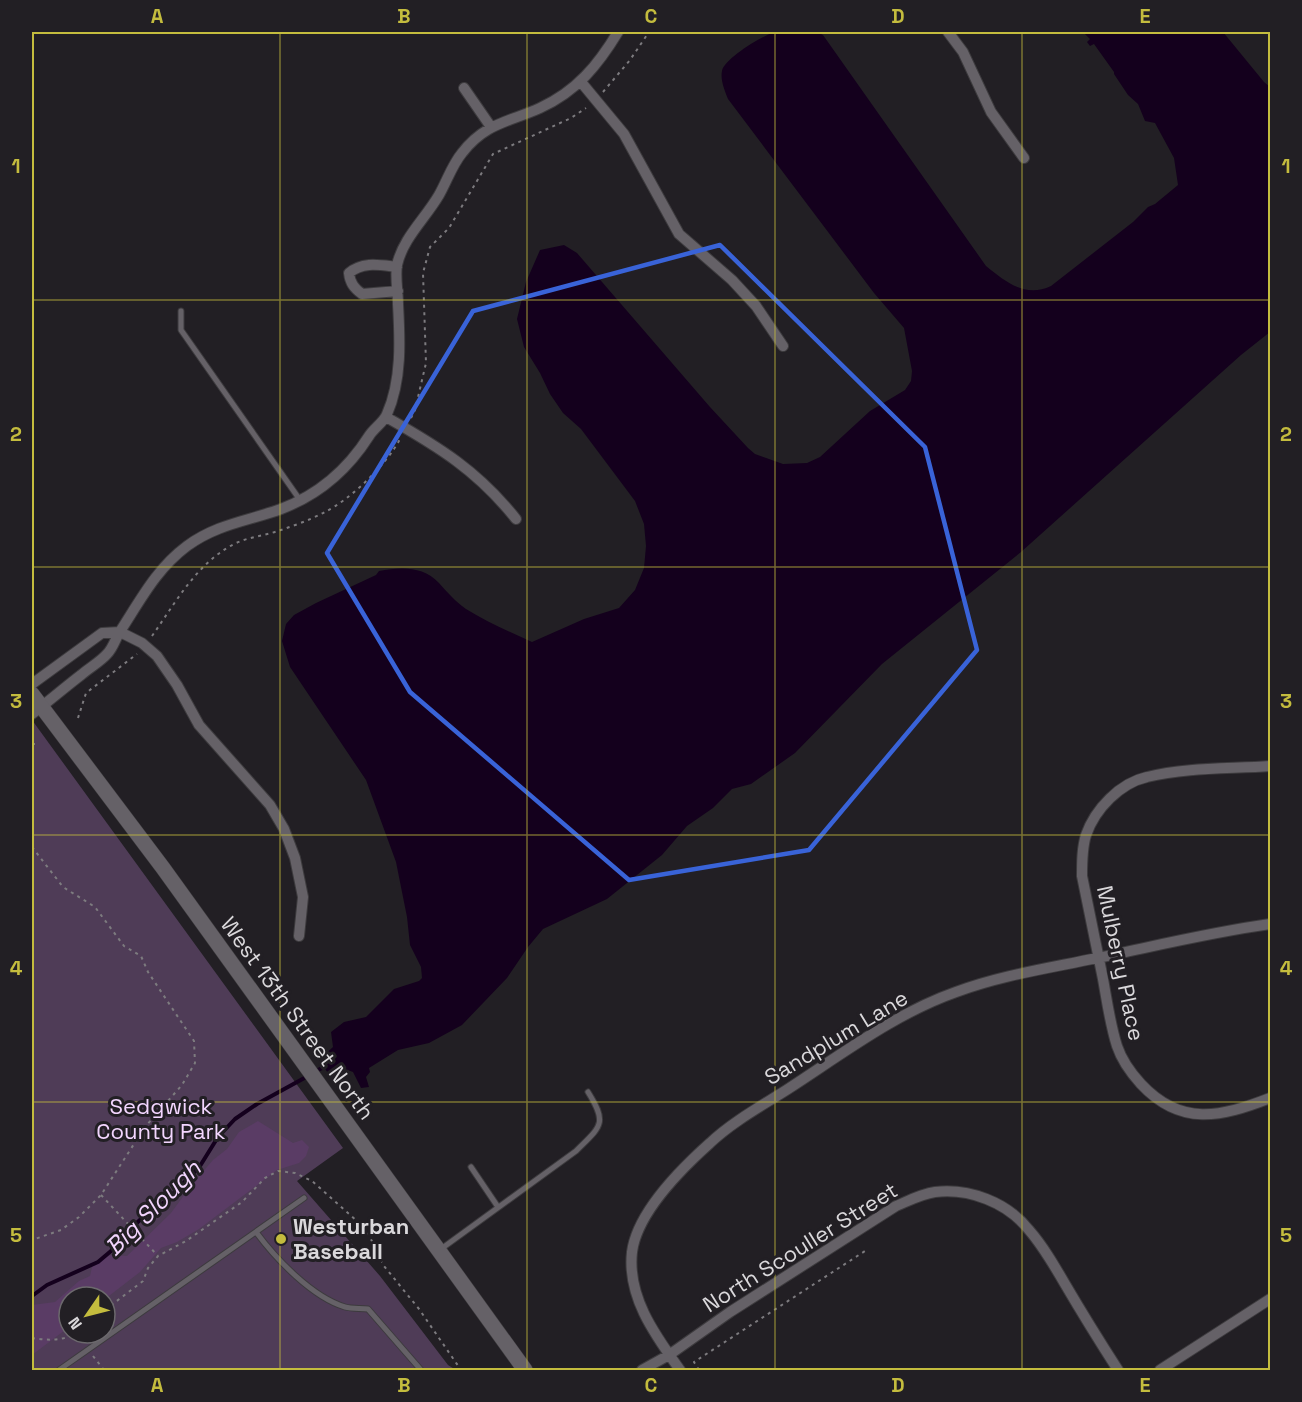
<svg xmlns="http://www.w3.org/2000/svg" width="1302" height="1402" viewBox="0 0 1302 1402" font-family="'Space Grotesk',sans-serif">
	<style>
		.green { fill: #4f3c57; fill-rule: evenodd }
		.forest { fill: #5a3c65 }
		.water { fill: #14001d }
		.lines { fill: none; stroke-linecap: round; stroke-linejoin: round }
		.stream { stroke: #14001d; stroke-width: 4 }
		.lane-casing { stroke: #3d3b3e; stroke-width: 7 }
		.street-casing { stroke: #3d3b3e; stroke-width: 12 }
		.secondary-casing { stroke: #3d3b3e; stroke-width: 16 }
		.path { stroke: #7d7b7f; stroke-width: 2; stroke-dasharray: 3 4.5; stroke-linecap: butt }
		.lane { stroke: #656167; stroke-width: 5 }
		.street { stroke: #656167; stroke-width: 10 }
		.secondary { stroke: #656167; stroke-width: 15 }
		.marked { fill: none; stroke: #3963d8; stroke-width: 4.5; stroke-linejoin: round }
		.grid { fill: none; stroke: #c4bc3e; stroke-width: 1.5; stroke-opacity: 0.55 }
		.poi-dot { fill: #c4bc3e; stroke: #221f24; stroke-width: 2 }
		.labels { text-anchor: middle; stroke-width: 6; stroke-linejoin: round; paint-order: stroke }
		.street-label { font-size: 22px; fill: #dad8db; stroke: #221f24 }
		.park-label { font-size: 22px; fill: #f3d6ff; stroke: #221f24 }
		.poi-label { font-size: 22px; font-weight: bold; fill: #dad8db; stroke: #221f24; text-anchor: start }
		.water-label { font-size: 24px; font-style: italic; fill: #f2d5fe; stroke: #221f24 }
		.neatline { fill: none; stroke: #c4bc3e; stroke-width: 2 }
		.grid-label { font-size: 20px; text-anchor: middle; font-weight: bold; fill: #c4bc3e }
	</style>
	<rect width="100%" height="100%" fill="#221f24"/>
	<!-- green -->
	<path class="green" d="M32 720 343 1148 297 1181 380 1276 448 1365 456 1370H32ZM69 1297H105V1333H69Z"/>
	<!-- forest -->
	<path class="forest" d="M258 1121 293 1143 302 1140 309 1147 306 1156 299 1163 277 1170 199 1229 177 1242 161 1248 140 1272 105 1299V1297H69V1327L32 1355V1305L55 1302 79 1281 90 1276 93 1263 111 1255 127 1256 171 1213 193 1183 213 1160 227 1149 239 1132Z"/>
	<!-- water -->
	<path class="water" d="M775 32H817L823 35 986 266C1006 282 1025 298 1051 286L1133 222 1148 207 1155 204 1178 185 1174 158 1155 123 1145 121 1138 104 1128 95 1114 74V72L1094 44 1090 46 1087 42 1090 39 1083 32H1223L1264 82 1270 87V332L1241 355 1021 552 882 664 795 753 751 784 732 789 713 808 687 826 662 855 607 899 543 929 528 947 507 978 462 1025 429 1043 398 1050 369 1068 370 1072 366 1077 369 1087 361 1088 353 1072 342 1068 330 1076 319 1060 333 1047 331 1032 344 1022 366 1017 394 989 419 981 422 978 421 967 410 945 407 917 396 862 366 780 290 667 282 641 286 624 294 615 316 603 376 575 379 571C401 567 423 566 439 583 448 593 455 601 466 609 487 622 510 632 532 642L584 619 619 608 635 590 644 568 646 546 644 524 635 501 581 429 563 413 550 394 540 373 524 347 517 319 526 282 540 250 564 245 577 253 710 407 748 448 755 454 783 464 807 463 820 457 870 411 905 390 911 381 912 371 904 328 874 293 728 99C725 91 720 80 722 71 724 59 763 35 775 32Z"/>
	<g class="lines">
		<!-- stream -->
		<path class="stream" d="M314 1072 324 1067
			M32 1296 47 1285 98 1262 111 1251 123 1236 142 1218 160 1206 177 1190 200 1166 218 1137 235 1119 257 1104 308 1076"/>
		<defs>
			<path id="lane" d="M181 311V330L300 500
				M471 1167 498 1207
				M256 1232C276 1259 312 1297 345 1307 352 1309 361 1308 368 1309L421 1370
				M441 1249 576 1151C601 1126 608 1124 588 1092
				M59 1370 304 1198"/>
			<path id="street" d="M948 32 963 52 991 112 1024 158
				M581 82 624 134 679 234 732 280 756 306 783 346
				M464 88 491 127
				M397 267C380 265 363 261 349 273 350 283 354 288 362 294L398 291
				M386 417C439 447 478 471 516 519
				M32 684 102 633 120 632 142 643 157 656 177 685 199 725 270 805 284 829 295 858 303 897 299 936
				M32 714C48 702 64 688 81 675 89 668 100 662 107 654 113 648 115 640 119 633 140 601 156 569 187 546 217 524 248 521 281 509 318 495 348 469 369 436 374 428 384 422 387 414 402 380 400 340 398 304 398 292 395 277 397 265 403 238 425 219 439 195 447 181 452 165 462 153 485 123 509 122 540 108 577 91 598 65 618 32
				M1270 766C1230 769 1187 767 1147 777 1120 783 1095 809 1086 835 1082 848 1082 862 1082 876 1089 910 1096 944 1103 979 1107 1001 1110 1024 1117 1046 1122 1061 1130 1072 1141 1084 1181 1127 1221 1117 1270 1098
				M642 1370 669 1355 730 1312 896 1206C908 1201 921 1194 935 1192 969 1188 1007 1202 1029 1230 1043 1246 1054 1265 1065 1284 1082 1313 1100 1342 1118 1370
				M680 1370C655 1335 627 1297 632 1252 637 1213 682 1168 710 1143 732 1122 763 1105 788 1089 842 1054 896 1013 956 992 1002 975 1050 968 1097 958 1155 946 1212 932 1270 924
				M1160 1370 1270 1299"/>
			<path id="secondary" d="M32 694 163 868 525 1370"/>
		</defs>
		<!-- lane casing -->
		<use href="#lane" class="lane-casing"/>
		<!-- street casing -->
		<use href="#street" class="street-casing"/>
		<!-- secondary casing -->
		<use href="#secondary" class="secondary-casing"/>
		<!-- path -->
		<path class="path" d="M603 92 630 60 649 32
			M411 418 415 410 426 363 423 273 430 247 449 228 493 154 571 118 586 108
			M152 636C176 602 196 564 234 544 248 537 263 536 278 531 293 526 310 520 325 512 351 499 387 464 400 439
			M78 718 86 693 137 654
			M32 744H38
			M32 847 63 887 95 907 124 946 141 956 148 972 194 1041 195 1063 182 1085 145 1127 101 1195 79 1217 61 1230 32 1240
			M101 1195 158 1256
			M105 1310 143 1281 148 1268 158 1256 186 1241 242 1202 265 1178 278 1171 295 1173 312 1181 366 1229 384 1266 419 1309 461 1370
			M32 1338C46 1340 62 1342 75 1333
			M93 1356 104 1370
			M699 1370 694 1362 865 1251"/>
		<!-- lane -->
		<use href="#lane" class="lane"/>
		<!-- street -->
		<use href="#street" class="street"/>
		<!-- secondary -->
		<use href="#secondary" class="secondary"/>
	</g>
	<!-- marked area -->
	<path class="marked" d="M720 245 925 447 977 650 809 850 629 880 410 692 327 553 473 311Z"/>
	<!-- grid -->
	<path class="grid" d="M280 32V1370M527 32V1370M775 32V1370M1022 32V1370M32 300H1270M32 567H1270M32 835H1270M32 1102H1270"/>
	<!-- markers -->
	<circle class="poi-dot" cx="281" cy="1239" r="6"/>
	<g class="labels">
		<!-- street labels -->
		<g class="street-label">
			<text transform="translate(1121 963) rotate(78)" y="8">Mulberry Place</text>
			<text transform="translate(298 1018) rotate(54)" y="8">West 13th Street North</text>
			<text transform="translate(836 1037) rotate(-31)" y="8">Sandplum Lane</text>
			<text transform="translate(800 1247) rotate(-32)" y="8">North Scouller Street</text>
		</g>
		<!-- park labels -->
		<g class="park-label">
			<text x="161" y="1114">Sedgwick<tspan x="161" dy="25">County Park</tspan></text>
		</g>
		<!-- poi labels -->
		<g class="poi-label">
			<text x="293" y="1234">Westurban<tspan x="293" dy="25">Baseball</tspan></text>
		</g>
		<!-- water labels -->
		<g class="water-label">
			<text transform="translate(153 1208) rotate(-45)" y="8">Big Slough</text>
		</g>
	</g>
	<!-- border -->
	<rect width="1302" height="1402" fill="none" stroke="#221f24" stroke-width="66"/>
	<!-- north arrow -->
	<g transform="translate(87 1315) rotate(235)"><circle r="28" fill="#221f24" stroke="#6c696d" stroke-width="1.5"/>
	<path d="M0-4.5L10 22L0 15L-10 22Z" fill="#c4bc3e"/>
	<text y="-9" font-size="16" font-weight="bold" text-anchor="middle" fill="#dad8db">N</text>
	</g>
	<rect x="33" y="33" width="1236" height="1336" class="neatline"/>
	<g class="grid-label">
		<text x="157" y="23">A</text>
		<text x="404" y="23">B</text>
		<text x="651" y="23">C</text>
		<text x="898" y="23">D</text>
		<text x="1145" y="23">E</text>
		<text x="16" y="173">1</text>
		<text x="1286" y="173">1</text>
		<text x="16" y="441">2</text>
		<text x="1286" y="441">2</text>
		<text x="16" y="708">3</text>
		<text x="1286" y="708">3</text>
		<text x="16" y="975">4</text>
		<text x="1286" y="975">4</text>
		<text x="16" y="1242">5</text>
		<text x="1286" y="1242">5</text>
		<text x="157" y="1392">A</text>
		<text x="404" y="1392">B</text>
		<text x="651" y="1392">C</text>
		<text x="898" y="1392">D</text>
		<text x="1145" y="1392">E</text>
	</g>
</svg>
